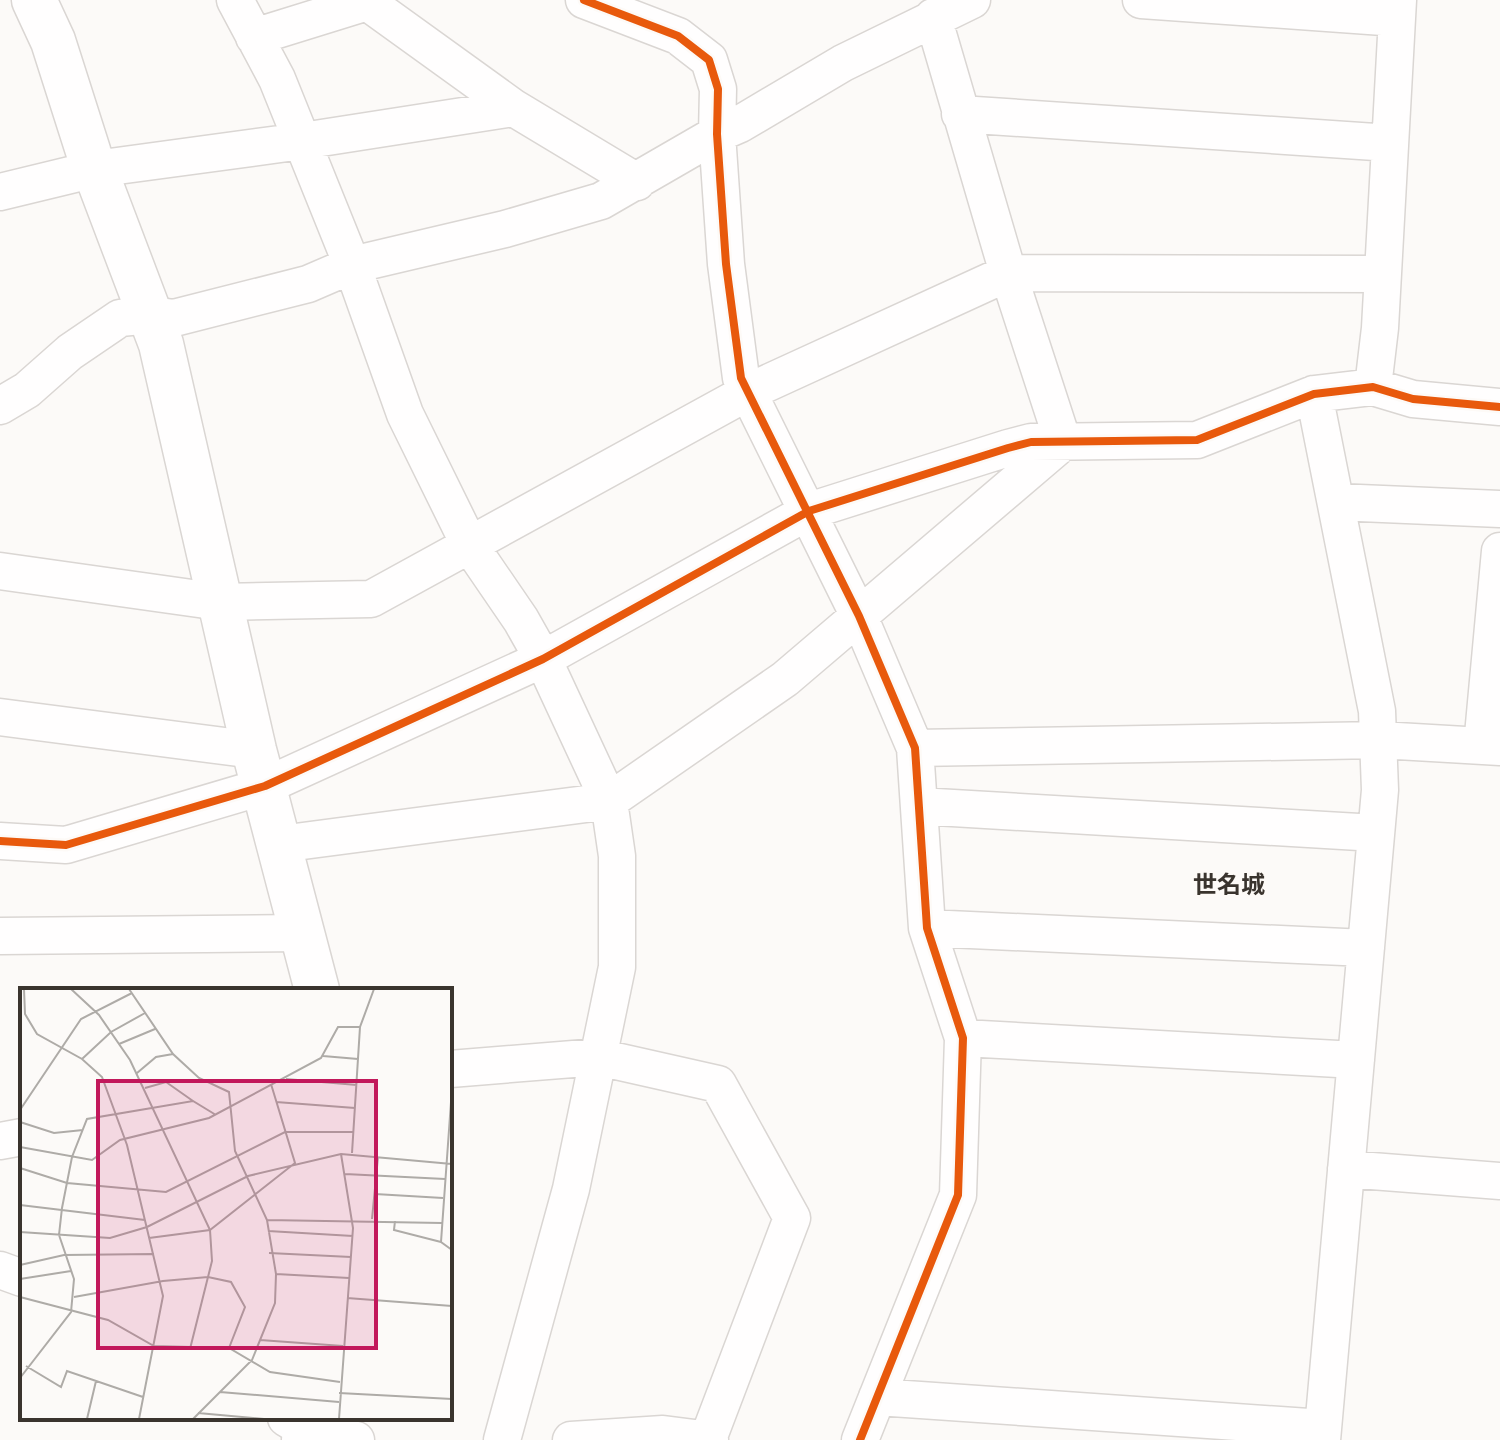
<svg xmlns="http://www.w3.org/2000/svg" width="1500" height="1440" viewBox="0 0 1500 1440" font-family="Quicksand,'Noto Sans JP',sans-serif">
	<style>
		.lines { fill: none; stroke-linecap: round; stroke-linejoin: round }
		.minor-casing { stroke: #dad6d3; stroke-width: 39 }
		.tertiary-casing { stroke: #dad6d3; stroke-width: 47 }
		.minor { stroke: #fffefe; stroke-width: 36 }
		.tertiary { stroke: #fffefe; stroke-width: 44 }
		.cycleway-casing { stroke: #fdfaf7; stroke-width: 13 }
		.cycleway { stroke: #e8590c; stroke-width: 8 }
		.labels { text-anchor: middle; stroke-width: 6; stroke-linejoin: round; paint-order: stroke }
		.quarter-label { font-size: 24px; font-weight: bold; fill: #3a342e; stroke: #fdfaf7 }
		.inset-road { fill: none; stroke: #aeaba7; stroke-width: 2 }
		.view { fill: #c2185b; fill-opacity: 0.15; stroke: #c2185b; stroke-width: 4 }
		.inset-edge { fill: none; stroke: #3a342e; stroke-width: 4 }
	</style>
	<rect width="100%" height="100%" fill="#fcfaf8"/>
	<g class="lines">
		<defs>
			<path id="minor" d="M235 0 277 79 352 265 405 414 469 544 521 620 543 659 609 801 617 856V967L571 1189 502 1440
				M584 0 678 36 709 60 718 89 717 134 726 264 741 378 859 616 915 748 927 928 963 1038 958 1195 860 1440
				M1141 0 1397 18
				M254 37 367 2 514 108
				M960 114 1390 143
				M0 192 95 169 302 141 514 108 637 182
				M1373 387 1380 328 1398 0
				M1314 394 1377 711 1380 790 1322 1440
				M0 406 27 390 70 352 120 318 152 315 174 318 308 284 352 265 505 229 601 201 717 134 740 124 843 63 972 0
				M1336 502 1500 509
				M0 571 220 602 371 599 748 392 1008 273 1383 274
				M0 717 254 750
				M1482 746 1500 551
				M915 748 1380 740 1500 747
				M919 806 1376 833
				M0 841 66 845 265 786 543 659 809 511 1008 448 1031 442 1197 440 1314 394 1373 387 1413 399 1500 407
				M280 844 609 801 785 679 1063 442 1008 273 933 17
				M927 928 1366 948
				M0 936 302 933
				M963 1038 1356 1060
				M450 1069 598 1057 718 1084 792 1218 708 1439
				M0 1141 22 1137
				M1346 1169 1500 1181
				M0 1270 22 1278
				M877 1397 1323 1428
				M286 1418 306 1430 356 1440
				M571 1440 663 1434 710 1440"/>
			<path id="tertiary" d="M34 0 53 41 89 154 161 344 254 750 317 990
				M304 1440 308 1418"/>
		</defs>
		<!-- minor casing -->
		<use href="#minor" class="minor-casing"/>
		<!-- tertiary casing -->
		<use href="#tertiary" class="tertiary-casing"/>
		<!-- minor -->
		<use href="#minor" class="minor"/>
		<!-- tertiary -->
		<use href="#tertiary" class="tertiary"/>
		<defs>
			<path id="cycleway" d="M584 0 678 36 709 60 718 89 717 134 726 264 741 378 859 616 915 748 927 928 963 1038 958 1195 860 1440
				M0 841 66 845 265 786 543 659 809 511 1008 448 1031 442 1197 440 1314 394 1373 387 1413 399 1500 407"/>
		</defs>
		<!-- cycleway casing -->
		<use href="#cycleway" class="cycleway-casing"/>
		<!-- cycleway -->
		<use href="#cycleway" class="cycleway"/>
	</g>
	<g class="labels">
		<!-- quarter labels -->
		<g class="quarter-label">
			<text x="1229" y="893">世名城</text>
		</g>
	</g>
	<!-- overview -->
	<g transform="translate(20 988)">
		<rect width="432" height="432" fill="#fcfaf8"/>
		<path class="inset-road" d="M4 1 5 26 17 46 62 71 82 89 107 157 143 308 119 431M51 1 79 27 110 72 190 242 192 273 170 361M109 1 153 66 179 90 209 104 215 163 247 232 256 286 255 315 232 372 173 431M99 56 135 41M303 68 338 71M62 71 91 44 125 25M117 85 136 69 153 66M266 91 337 97M125 100 146 94 173 113M432 100 421 254 432 262M256 114 335 120M0 122 61 31 112 5M0 134 34 145 63 142M0 159 72 172 100 152 189 130 301 70 318 39H340M332 165 340 39 354 1M0 180 47 195 146 204 265 144H334M325 186 425 191M355 206 423 210M0 217 125 232M352 231 358 169M247 232 422 235M375 233 374 242 421 254M248 243 333 248M0 244 90 250 127 239 228 188 321 166 432 176M129 250 190 242 275 175 251 96M249 265 331 269M0 277 44 267 134 266M256 286 329 290M0 291 51 283M0 309 88 332 134 358 209 360 250 384 320 394M54 309 143 293 188 289 211 294 225 319 209 360M327 310 432 318M240 352 323 358M6 378 41 399 47 383 123 409M0 390 51 324 54 291 39 247 42 220 52 169 67 131 173 113 196 127M200 404 319 414M319 405 432 411M178 425 244 431M67 431 76 393M319 431 333 240 321 166"/>
		<path class="view" d="M78 93H356V360H78Z"/>
		<rect width="432" height="432" class="inset-edge"/>
	</g>
</svg>
